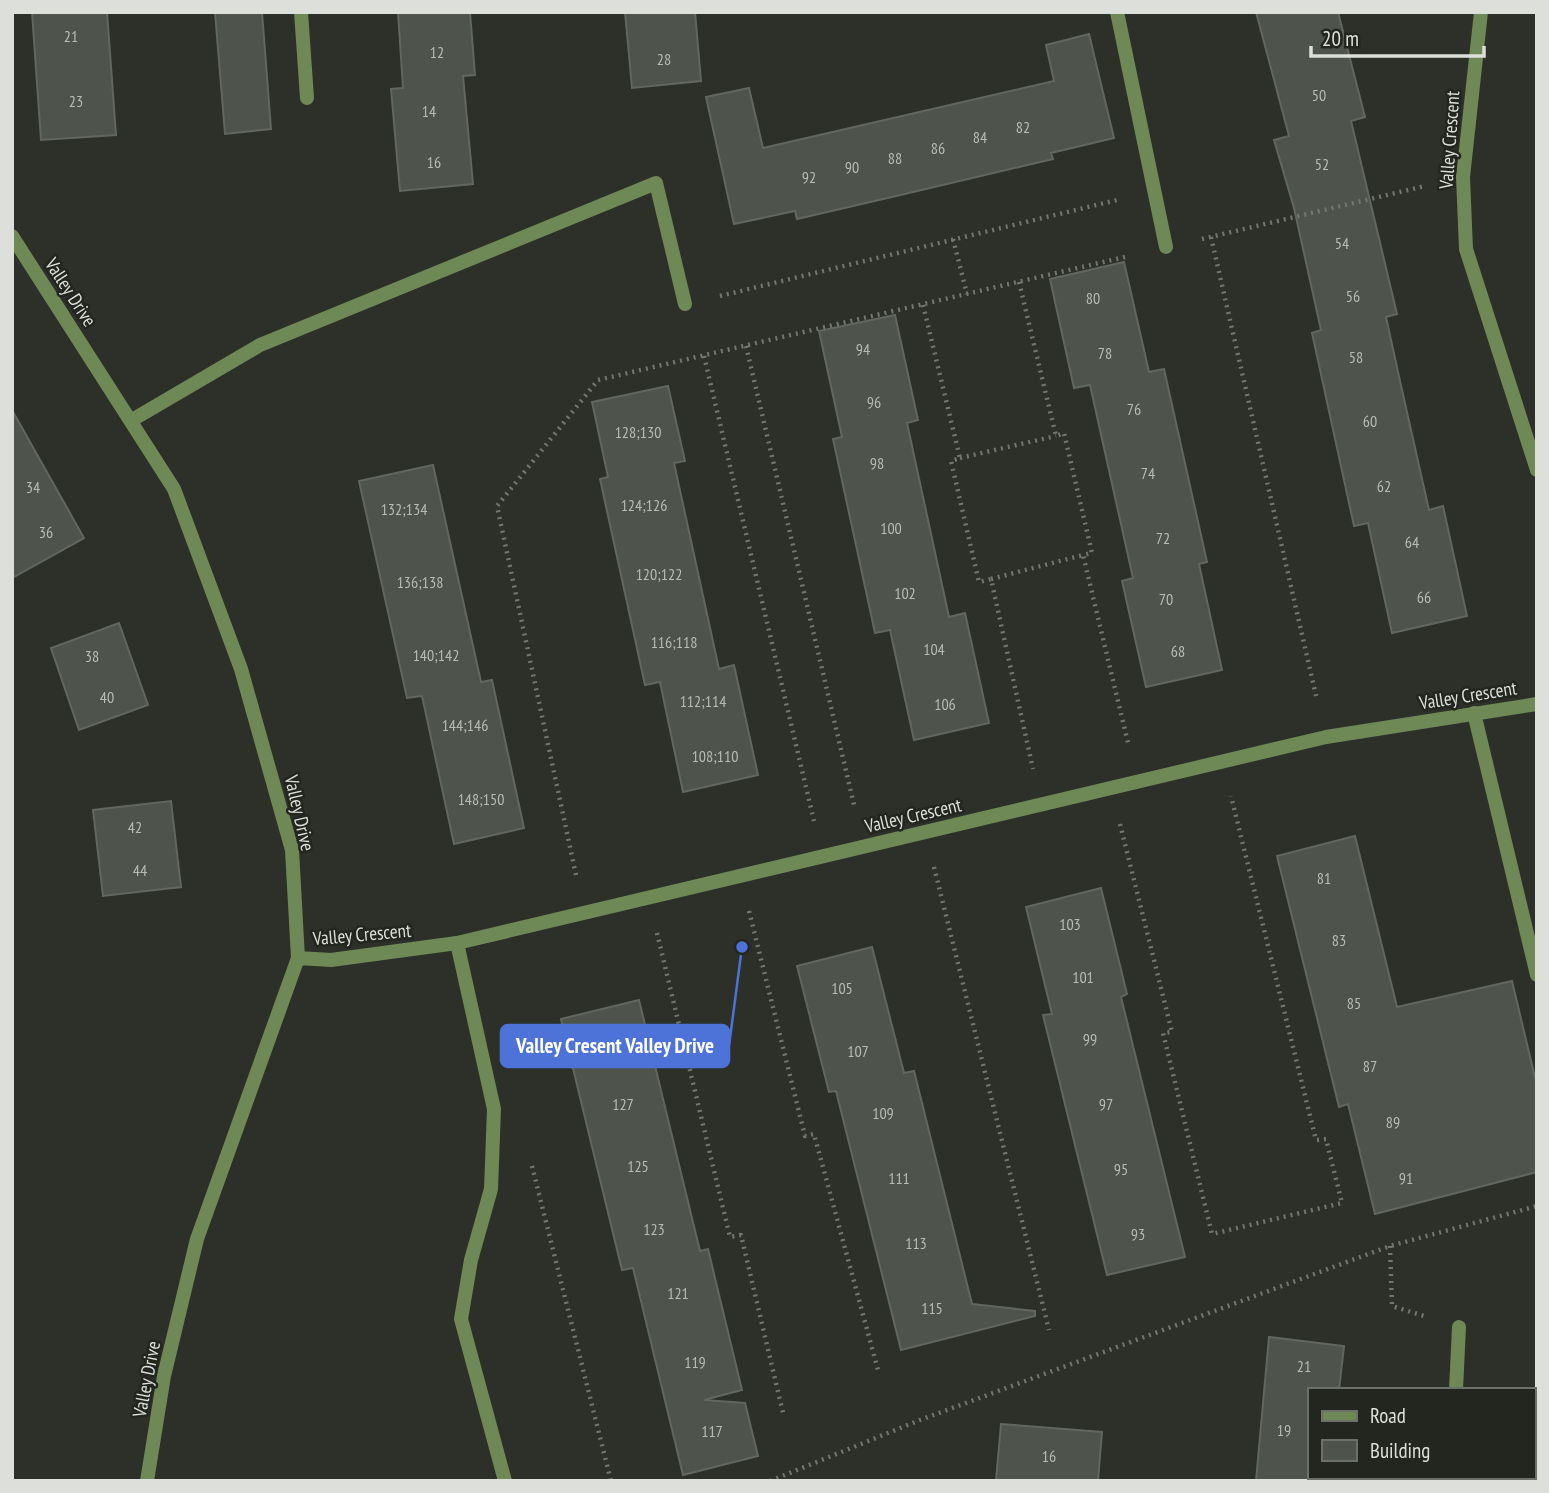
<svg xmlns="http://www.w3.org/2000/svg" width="1549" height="1493" viewBox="0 0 1549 1493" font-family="'PT Sans Narrow',sans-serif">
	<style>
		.building { fill: #4e534b; stroke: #62675e; stroke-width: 2 }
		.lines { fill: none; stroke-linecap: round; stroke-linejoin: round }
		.path { stroke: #737670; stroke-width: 4.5; stroke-dasharray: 2 5; stroke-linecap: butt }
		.service { stroke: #6e8856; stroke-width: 14 }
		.minor { stroke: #6e8856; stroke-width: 14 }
		.labels { text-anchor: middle; stroke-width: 5; stroke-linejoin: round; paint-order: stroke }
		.number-label { font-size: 16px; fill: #b9bcb6 }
		.street-label { font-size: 19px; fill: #dddfda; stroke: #22261f }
		.leader { fill: none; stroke: #4d72d8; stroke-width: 2.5 }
		.callout-dot { fill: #4d72d8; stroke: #22261f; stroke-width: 2.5 }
		.callout { fill: #4d72d8; stroke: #4d72d8; stroke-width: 2.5 }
		.callout-label { font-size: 21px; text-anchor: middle; font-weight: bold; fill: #fff }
	</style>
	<rect width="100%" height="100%" fill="#2c3028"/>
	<!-- building -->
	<path class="building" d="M32 12H107L116 135 41 140Z
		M215 12H262L271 129 225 134Z
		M398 12H470L475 75 463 76 473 184 400 191 391 89 403 88Z
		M625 12H695L701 81 632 88Z
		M1256 12H1338L1365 117 1351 121 1397 314 1386 317 1400 381 1429 510 1443 506 1467 616 1392 633 1368 523 1354 526 1312 333 1321 330 1294 208 1274 140 1289 136Z
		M1089 34 1114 138 1051 153 1053 159 892 197 797 219 795 211 734 224 706 97 749 88 763 148 1054 81 1046 45Z
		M1124 262 1149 372 1164 369 1207 562 1199 564 1222 670 1146 687 1122 581 1133 578 1090 385 1074 388 1050 279Z
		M895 315 918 420 907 423 949 617 965 613 989 723 914 740 890 630 875 633 833 439 842 437 819 331Z
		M668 386 685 461 674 463 719 669 734 665 758 775 683 792 660 682 645 685 600 479 608 477 592 402Z
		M12 410 84 538 12 578Z
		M433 465 481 682 492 680 524 828 454 844 422 696 407 698 359 481Z
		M119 623 148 705 79 730 51 648Z
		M171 801 181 887 103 896 93 810Z
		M1355 836 1397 1007 1512 981 1537 1086V1172L1375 1214 1348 1104 1339 1107 1277 856Z
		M1101 888 1127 994 1121 997 1185 1257 1107 1275 1043 1015 1052 1014 1026 907Z
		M872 947 904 1073 914 1071 972 1304 1035 1311V1316L901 1350 836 1091 829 1092 797 966Z
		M639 1000 700 1251 708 1249 742 1390 704 1400 745 1403 758 1456 683 1475 633 1268 622 1270 561 1019Z
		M1269 1337 1344 1346 1339 1390H1309V1481H1256Z
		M1001 1424 1102 1432 1098 1481H996Z"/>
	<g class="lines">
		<!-- path -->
		<path class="path" d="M1211 237 1317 700
			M953 239 967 294
			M1202 239 1425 186
			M1019 282 1056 436 1064 433 1092 553 1083 555 1129 747
			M720 296 1117 200
			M923 305 960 458 951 461 979 582 991 579 1033 769
			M746 346 855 809
			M704 356 814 821
			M960 458 1056 436
			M991 579 1083 555
			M1120 824 1172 1032 1163 1033 1212 1234 1342 1203 1326 1139 1316 1140 1231 796
			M934 867 1049 1330
			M576 875 497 506 598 380 1129 256
			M749 911 805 1136 814 1134 878 1370
			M657 933 730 1237 741 1235 784 1417
			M532 1166 611 1481
			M1390 1246 1392 1306 1424 1316
			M770 1481 920 1420 1390 1246 1537 1206"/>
		<!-- service -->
		<path class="service" d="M301 12 307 98
			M1117 12 1166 247
			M132 420 260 345 656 183 685 304
			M1474 713 1537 975
			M457 943 494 1109 491 1189 471 1260 461 1319 505 1481"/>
		<!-- minor -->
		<path class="minor" d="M1481 12 1463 177 1466 249 1537 470
			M12 236 174 489 241 669 292 850 298 958 197 1239 164 1376 147 1481
			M298 958 331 960 457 943 1326 737 1537 704
			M1456 1390 1459 1327
			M1451 1481V1477"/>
	</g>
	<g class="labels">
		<!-- number labels -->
		<g class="number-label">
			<text x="71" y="42">21</text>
			<text x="437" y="58">12</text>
			<text x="664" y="65">28</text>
			<text x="1319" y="101">50</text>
			<text x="76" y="107">23</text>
			<text x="429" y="117">14</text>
			<text x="1023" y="133">82</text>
			<text x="980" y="143">84</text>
			<text x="938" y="154">86</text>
			<text x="895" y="164">88</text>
			<text x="434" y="168">16</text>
			<text x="1322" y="170">52</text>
			<text x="852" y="173">90</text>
			<text x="809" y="183">92</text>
			<text x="1342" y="249">54</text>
			<text x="1353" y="302">56</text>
			<text x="1093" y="304">80</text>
			<text x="863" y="355">94</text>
			<text x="1105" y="359">78</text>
			<text x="1356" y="363">58</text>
			<text x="874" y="408">96</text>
			<text x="1134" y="415">76</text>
			<text x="1370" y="427">60</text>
			<text x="638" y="438">128;130</text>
			<text x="877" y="469">98</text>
			<text x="1148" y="479">74</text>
			<text x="1384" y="492">62</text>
			<text x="33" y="493">34</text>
			<text x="644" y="511">124;126</text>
			<text x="404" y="515">132;134</text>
			<text x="891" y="534">100</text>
			<text x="46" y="538">36</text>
			<text x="1163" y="544">72</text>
			<text x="1412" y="548">64</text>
			<text x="659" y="580">120;122</text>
			<text x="420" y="588">136;138</text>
			<text x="905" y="599">102</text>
			<text x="1424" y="603">66</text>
			<text x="1166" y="605">70</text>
			<text x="674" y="648">116;118</text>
			<text x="934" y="655">104</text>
			<text x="1178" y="657">68</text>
			<text x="436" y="661">140;142</text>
			<text x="92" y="662">38</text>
			<text x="107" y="703">40</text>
			<text x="703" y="707">112;114</text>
			<text x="945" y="710">106</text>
			<text x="465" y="731">144;146</text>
			<text x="715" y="762">108;110</text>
			<text x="481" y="805">148;150</text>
			<text x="135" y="833">42</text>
			<text x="140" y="876">44</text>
			<text x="1324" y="884">81</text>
			<text x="1070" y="930">103</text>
			<text x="1339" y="946">83</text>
			<text x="1083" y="983">101</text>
			<text x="842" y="994">105</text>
			<text x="1354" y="1009">85</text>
			<text x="1090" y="1045">99</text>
			<text x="858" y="1057">107</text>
			<text x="1370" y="1072">87</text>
			<text x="623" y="1110">127</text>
			<text x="1106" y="1110">97</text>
			<text x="883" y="1119">109</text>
			<text x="1393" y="1128">89</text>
			<text x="638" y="1172">125</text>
			<text x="1121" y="1175">95</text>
			<text x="899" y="1184">111</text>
			<text x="1406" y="1184">91</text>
			<text x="654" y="1235">123</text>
			<text x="1138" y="1240">93</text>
			<text x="916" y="1249">113</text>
			<text x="678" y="1299">121</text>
			<text x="932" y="1314">115</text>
			<text x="695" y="1368">119</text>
			<text x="1304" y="1372">21</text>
			<text x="1284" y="1436">19</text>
			<text x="712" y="1437">117</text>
			<text x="1049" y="1462">16</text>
		</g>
		<!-- street labels -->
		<g class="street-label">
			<text transform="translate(1449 140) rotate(-86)" y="7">Valley Crescent</text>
			<text transform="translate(71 292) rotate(57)" y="7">Valley Drive</text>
			<text transform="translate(1468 695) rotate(-9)" y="7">Valley Crescent</text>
			<text transform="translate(300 813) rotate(77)" y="7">Valley Drive</text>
			<text transform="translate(913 815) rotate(-13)" y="7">Valley Crescent</text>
			<text transform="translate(362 934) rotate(-5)" y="7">Valley Crescent</text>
			<text transform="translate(146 1379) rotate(-79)" y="7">Valley Drive</text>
		</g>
	</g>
	<!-- callouts -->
	<path class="leader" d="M742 947L729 1046"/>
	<circle class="callout-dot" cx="742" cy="947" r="7"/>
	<rect class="callout" x="501" y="1025" width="228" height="42" rx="7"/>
	<g class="callout-label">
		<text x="615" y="1053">Valley Cresent Valley Drive</text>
	</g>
	<!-- border -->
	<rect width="1549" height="1493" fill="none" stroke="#dddfda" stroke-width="28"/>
	<!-- legend -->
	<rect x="1308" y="1388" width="228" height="91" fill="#22261f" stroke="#6d706a" stroke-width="2"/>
	<rect x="1322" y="1411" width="35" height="10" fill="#6e8856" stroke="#6d706a" stroke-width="2"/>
	<text x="1370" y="1423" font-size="21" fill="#dddfda">Road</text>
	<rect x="1322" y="1440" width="35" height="21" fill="#4e534b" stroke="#6d706a" stroke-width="2"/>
	<text x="1370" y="1458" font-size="21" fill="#dddfda">Building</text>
	<!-- scale -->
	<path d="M1311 46v10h173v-10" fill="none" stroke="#dddfda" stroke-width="3.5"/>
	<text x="1322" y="46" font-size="21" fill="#dddfda" stroke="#22261f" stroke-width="5" paint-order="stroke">20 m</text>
</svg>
